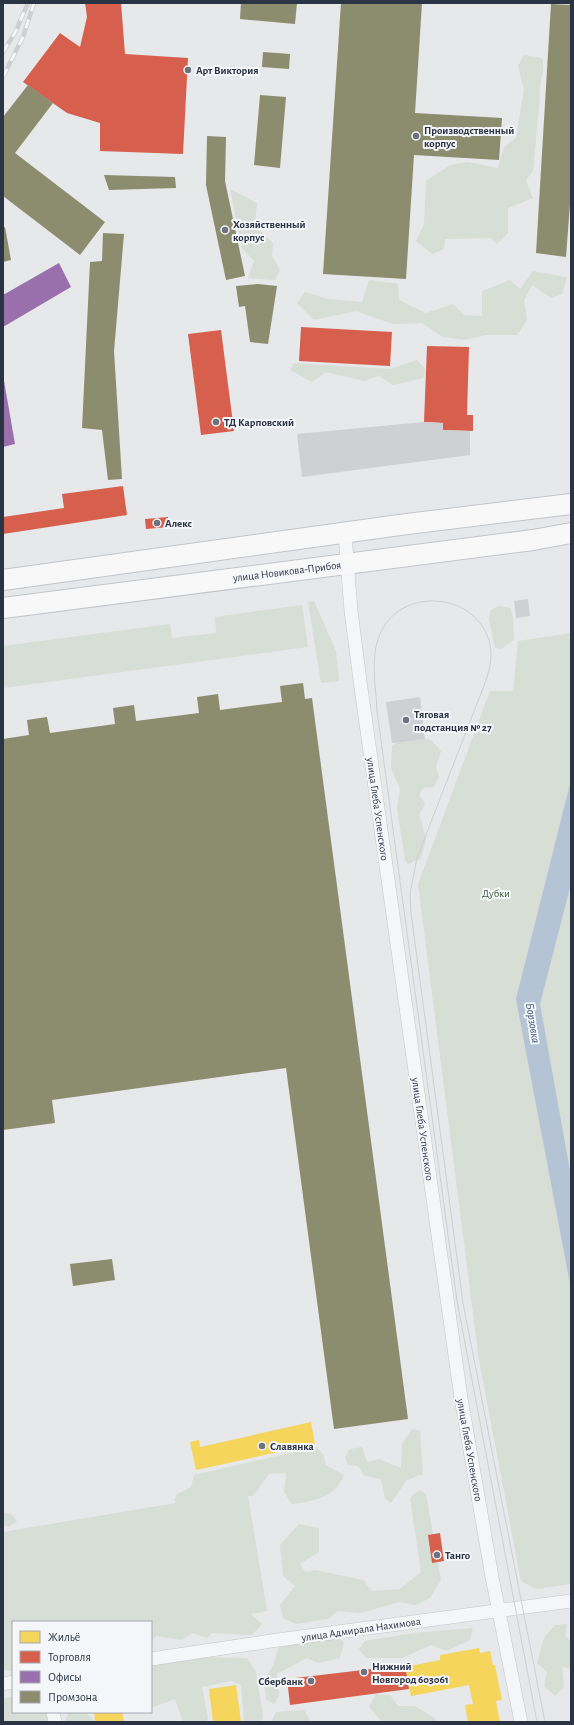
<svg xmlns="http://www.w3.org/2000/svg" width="574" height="1725" viewBox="0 0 574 1725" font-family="'Alegreya Sans',sans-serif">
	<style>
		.green { fill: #d6ded6 }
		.water { fill: #b4c4d5 }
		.homes { fill: #f6d55c }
		.shops { fill: #d6604d }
		.offices { fill: #9970ab }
		.industry { fill: #8c8c6e }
		.building { fill: #ced0d3 }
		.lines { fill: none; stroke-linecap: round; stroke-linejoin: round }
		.minor-casing { stroke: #c4c6c8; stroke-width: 14 }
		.primary-casing { stroke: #c2c5c8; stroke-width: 22 }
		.minor { stroke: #f5f6f7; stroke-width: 13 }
		.primary { stroke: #f8f8f8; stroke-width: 20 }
		.tram { stroke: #cecfd2; stroke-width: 1 }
		.rail-casing { stroke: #cecfd2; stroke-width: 4.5 }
		.rail { stroke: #f4f6f9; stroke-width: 3; stroke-dasharray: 9; stroke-linecap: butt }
		.poi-dot { fill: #6c737f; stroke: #f4f6f9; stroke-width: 1.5 }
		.labels { text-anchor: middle; stroke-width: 4; stroke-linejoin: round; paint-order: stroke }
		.poi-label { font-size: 11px; font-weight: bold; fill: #2b3445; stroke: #f4f6f9; text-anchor: start }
		.street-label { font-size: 11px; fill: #2b3445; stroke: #f4f6f9 }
		.park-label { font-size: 11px; fill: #3f6138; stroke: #f4f6f9 }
		.water-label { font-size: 12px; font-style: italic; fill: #34527a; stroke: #f4f6f9 }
	</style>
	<rect width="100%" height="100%" fill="#e6e8ea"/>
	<!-- green -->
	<path class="green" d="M524 55 542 58C546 73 538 81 540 98L533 171 526 180 533 198 508 208V233L497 244 491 238 445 239 444 249 432 254 416 241 424 224 426 181 450 165 467 162 498 168 504 147 516 138 524 90 518 66Z
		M230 189 257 203 255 226 273 243 272 256 280 270 275 280 248 278 254 261 242 248Z
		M533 271 567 277 562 294 551 298 532 285 524 300 527 320 517 335H486L465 340 443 337 422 323 393 324 356 311 314 320 297 303 305 292 328 299 362 302 369 280 398 284 399 300 426 313 453 304 464 315 482 316V291L510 280 520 289Z
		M417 360 426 370 423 378 393 385 379 376 364 381 326 372 312 382 290 370 294 363 390 369Z
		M314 601 336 651 339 681 321 683 308 602Z
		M302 605 308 647 3 688V646L170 624 172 638 216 633 215 617Z
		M498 606 510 608 513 618 514 640 501 649 495 648 489 619 491 610Z
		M571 633V1584L536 1589 521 1581 479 1360 418 884 490 691H513L518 641Z
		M406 736 431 740 441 751 436 767 439 777 433 788 424 787 419 795 425 804 419 815 426 838 421 859 408 864 405 860 397 808 400 789 391 768 392 746Z
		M412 1429 420 1431 423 1474 407 1480 391 1503 385 1498 381 1479 365 1476 358 1466 348 1465 345 1457 350 1449 362 1447 367 1462 379 1459 401 1468 402 1444Z
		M316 1447 323 1454 326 1465 344 1475C335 1498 314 1501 292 1504L284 1492 286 1473 269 1474 253 1496H248L267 1611 251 1614 262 1624 252 1635 212 1633 207 1638 192 1633 182 1640 156 1636 151 1641V1622H13V1671L3 1670V1532L176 1503 174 1500 177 1494 191 1487 194 1475Z
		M419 1490 426 1494 441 1580 430 1598 416 1605 399 1602 361 1613 338 1611 328 1619 296 1624 283 1618 280 1605 295 1586 283 1576 280 1545 299 1524 319 1528V1552L300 1564 305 1572 315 1570 363 1580 372 1591 400 1589 421 1572 410 1498Z
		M3 1513 11 1514 17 1521 9 1527 3 1525Z
		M567 1624 565 1636 571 1641V1669L562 1667 564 1687 555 1696 544 1686 547 1672 537 1663 544 1638 555 1625Z
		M473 1628 470 1640 446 1651 431 1645 402 1658H366L359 1649 365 1641 414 1633Z
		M335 1634 344 1642 340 1658 318 1663 307 1658 277 1674 279 1696 274 1704 266 1700 264 1680 273 1666 280 1643Z
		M182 1657 247 1658 256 1672 263 1717 260 1722H244L241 1685 232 1681 202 1687 208 1718 206 1722H183L175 1699 153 1707 151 1706V1666Z
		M376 1694 390 1695 398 1706H415L436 1719V1722H382L369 1707Z
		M13 1697V1712H48L49 1722H3V1698Z
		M304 1710 311 1722H271L276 1712Z
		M69 1712H86L95 1722H65Z"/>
	<!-- water -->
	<path class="water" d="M571 780V884L540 1004 571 1176V1289L516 999Z"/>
	<!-- homes -->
	<path class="homes" d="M311 1422 315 1444 196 1470 190 1442 199 1440 200 1447Z
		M479 1648 480 1653 490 1651 493 1665H495L502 1700 496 1701 500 1722H468L465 1705 473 1704 469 1685 411 1696 405 1667 440 1660V1655Z
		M236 1685 241 1722H213L209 1689Z
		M94 1712H122L124 1722H95Z"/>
	<!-- shops -->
	<path class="shops" d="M85 3H121L125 54 188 58 183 154 100 151V123L67 113 23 82 60 33 80 47 87 17Z
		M301 327 392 332 390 366 299 361Z
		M221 330 234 431 201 435 188 334Z
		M427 346 469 347 467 415H473V431L443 430V423L424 422Z
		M123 486 127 515 3 534V517L64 508 62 494Z
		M168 517 169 527 146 529 145 519Z
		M440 1533 444 1561 432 1563 428 1535Z
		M405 1665 409 1689 290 1705 287 1679Z"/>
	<!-- offices -->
	<path class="offices" d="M59 263 71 287 3 327V295Z
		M3 375 15 444 3 447Z"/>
	<!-- industry -->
	<path class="industry" d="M241 3H297L295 24 240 19Z
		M341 3H422L415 113 502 118 499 160 414 155 406 279 323 274Z
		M551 4 571 5V191L566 257 536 253Z
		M263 52 290 54 289 69 262 67Z
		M28 85 53 103 15 153 105 222 80 255 3 196V117Z
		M260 95 286 97 280 168 254 165Z
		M207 136 226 137 225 181 245 276 226 280 206 185Z
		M104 175 175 177 176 188 109 190Z
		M5 227 11 260 3 262V228Z
		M103 233 124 234 114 351 122 479 108 480 102 430 82 428 90 262 102 261Z
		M258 284 277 286 268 344 250 342 245 306 239 307 236 286Z
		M303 683 305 699 312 698 408 1419 334 1429 286 1068 52 1100 55 1123 3 1130V739L29 735 27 720 47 717 50 733 115 724 113 708 134 705 136 721 199 713 197 697 218 694 220 710 282 702 280 686Z
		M112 1259 115 1280 73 1286 70 1264Z"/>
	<!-- building -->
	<path class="building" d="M424 422 443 423V430L470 431V455L302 477 297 434Z
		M528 599 530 616 516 618 514 601Z
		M420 697 425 739 392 743 386 702Z"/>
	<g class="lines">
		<defs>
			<path id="minor" d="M345 534 351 611 361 688 461 1398 492 1577 521 1722
				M151 1659 278 1640 571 1601
				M3 1684 13 1682
				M53 1712 55 1722"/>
			<path id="primary" d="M3 580 407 524 571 504
				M3 608 533 540 571 533"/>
		</defs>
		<!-- minor casing -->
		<use href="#minor" class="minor-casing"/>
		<!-- primary casing -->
		<use href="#primary" class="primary-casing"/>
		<!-- minor -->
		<use href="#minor" class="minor"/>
		<!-- primary -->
		<use href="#primary" class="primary"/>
		<!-- tram -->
		<path class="tram" d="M537 1722 457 1301 377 711C376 685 369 654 382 630 405 585 480 594 490 645 493 658 489 671 485 683L417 858 410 893 411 913 463 1303 545 1722"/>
		<defs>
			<path id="rail" d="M3 52 15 33 28 3
				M3 77 23 37 34 3"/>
		</defs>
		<!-- rail casing -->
		<use href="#rail" class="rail-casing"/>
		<!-- rail -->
		<use href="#rail" class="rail"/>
	</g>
	<!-- markers -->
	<g class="poi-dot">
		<circle cx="188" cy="70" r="4"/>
		<circle cx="416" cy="136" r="4"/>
		<circle cx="225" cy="230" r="4"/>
		<circle cx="216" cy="422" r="4"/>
		<circle cx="157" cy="523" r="4"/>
		<circle cx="406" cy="720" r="4"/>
		<circle cx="262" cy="1446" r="4"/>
		<circle cx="437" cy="1555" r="4"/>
		<circle cx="364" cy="1672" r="4"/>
		<circle cx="311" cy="1681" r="4"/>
	</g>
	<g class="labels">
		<!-- poi labels -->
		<g class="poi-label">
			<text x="196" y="74">Арт Виктория</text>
			<text x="424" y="134">Производственный<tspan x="424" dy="13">корпус</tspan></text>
			<text x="233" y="228">Хозяйственный<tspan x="233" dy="13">корпус</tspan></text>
			<text x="224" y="426">ТД Карповский</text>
			<text x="165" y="527">Алекс</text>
			<text x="414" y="718">Тяговая<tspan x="414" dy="13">подстанция № 27</tspan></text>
			<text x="270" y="1450">Славянка</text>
			<text x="445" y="1559">Танго</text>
			<text x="372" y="1670">Нижний<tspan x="372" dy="13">Новгород 603061</tspan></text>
			<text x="303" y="1685" text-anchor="end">Сбербанк</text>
		</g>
		<!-- street labels -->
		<g class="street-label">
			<text transform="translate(287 571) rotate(-7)" y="4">улица Новикова-Прибоя</text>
			<text transform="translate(378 809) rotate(82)" y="4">улица Глеба Успенского</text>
			<text transform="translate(423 1129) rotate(82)" y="4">улица Глеба Успенского</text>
			<text transform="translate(470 1450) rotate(80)" y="4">улица Глеба Успенского</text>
			<text transform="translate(361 1629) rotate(-8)" y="4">улица Адмирала Нахимова</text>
		</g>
		<!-- park labels -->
		<g class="park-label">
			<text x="496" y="897">Дубки</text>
		</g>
		<!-- water labels -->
		<g class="water-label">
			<text transform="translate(533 1023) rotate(81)" y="4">Борзовка</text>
		</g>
	</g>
	<!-- border -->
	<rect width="574" height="1725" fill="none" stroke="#2b3445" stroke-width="8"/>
	<!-- legend -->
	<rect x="12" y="1621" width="140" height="92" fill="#f4f6f9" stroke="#a4a8b1"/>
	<rect x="20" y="1631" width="20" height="12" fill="#f6d55c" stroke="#a4a8b1"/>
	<text x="48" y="1641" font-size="12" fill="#2b3445">Жильё</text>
	<rect x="20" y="1651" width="20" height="12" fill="#d6604d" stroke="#a4a8b1"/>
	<text x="48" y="1661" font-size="12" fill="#2b3445">Торговля</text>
	<rect x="20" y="1671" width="20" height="12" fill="#9970ab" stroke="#a4a8b1"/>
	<text x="48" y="1681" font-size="12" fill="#2b3445">Офисы</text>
	<rect x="20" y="1691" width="20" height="12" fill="#8c8c6e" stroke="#a4a8b1"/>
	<text x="48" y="1701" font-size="12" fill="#2b3445">Промзона</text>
</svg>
